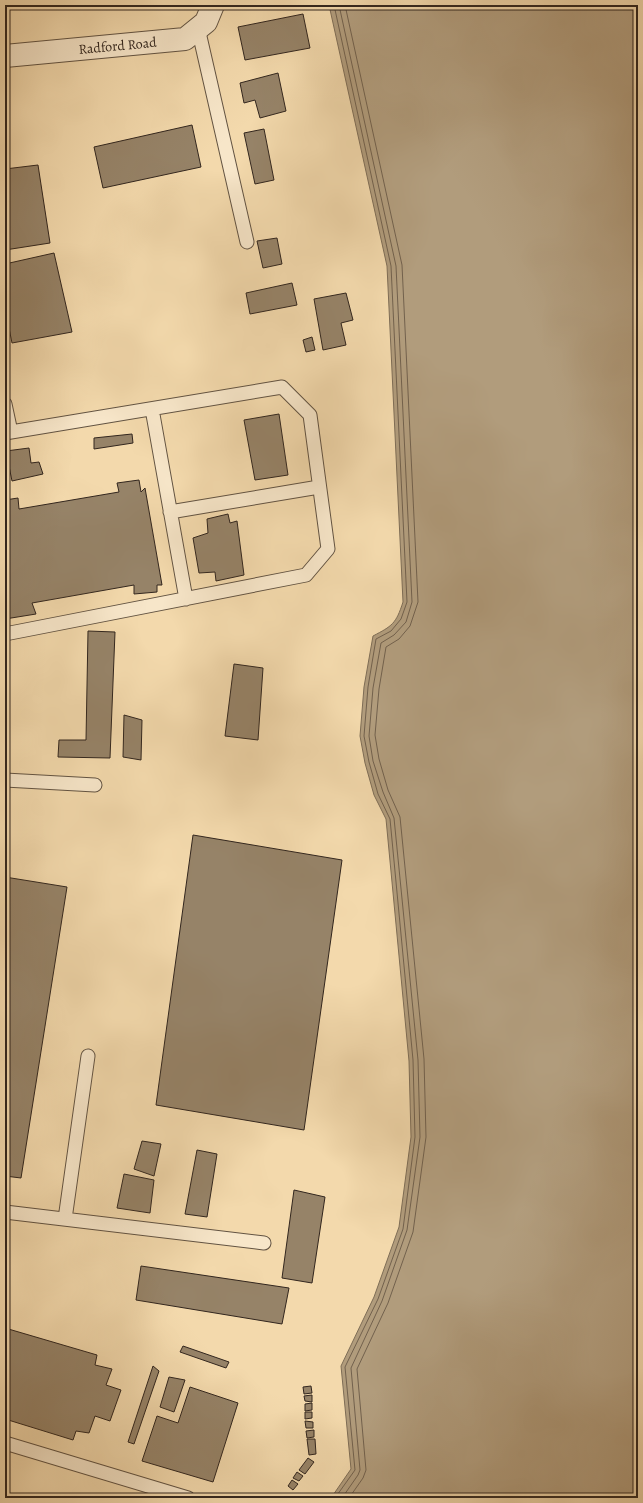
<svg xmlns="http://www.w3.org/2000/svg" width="643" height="1503" viewBox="0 0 643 1503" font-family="Alegreya,serif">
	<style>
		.water { fill: #b19c7c; stroke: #7e6d56 }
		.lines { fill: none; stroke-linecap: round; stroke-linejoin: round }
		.shore { stroke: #72614d; stroke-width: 1 }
		.building { fill: #968368; stroke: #32261e }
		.lane-casing { stroke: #625342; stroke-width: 15 }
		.street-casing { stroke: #625342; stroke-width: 24 }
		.lane { stroke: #f7e6c9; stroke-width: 13 }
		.street { stroke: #f7e6c9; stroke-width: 22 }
		.labels { text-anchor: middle; stroke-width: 3; stroke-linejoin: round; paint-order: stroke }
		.street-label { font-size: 14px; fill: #32261e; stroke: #f7e6c9 }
	</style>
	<rect width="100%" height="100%" fill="#f3d9ac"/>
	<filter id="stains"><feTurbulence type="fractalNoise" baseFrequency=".005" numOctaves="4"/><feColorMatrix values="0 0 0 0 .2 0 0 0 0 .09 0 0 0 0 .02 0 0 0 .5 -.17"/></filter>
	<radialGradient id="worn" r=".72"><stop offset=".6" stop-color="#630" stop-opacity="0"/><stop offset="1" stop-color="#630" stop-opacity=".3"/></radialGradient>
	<!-- water -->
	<path class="water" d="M329 5H638V1498H331L351 1469 341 1366 374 1297 399 1227 411 1137 409 1061 386 819 374 795 365 763 360 736 364 687 373 636C392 626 396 624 403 602L387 266Z"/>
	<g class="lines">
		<!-- shore -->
		<path class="shore" d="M334 5 391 266 407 602 401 619 391 631 376 639 368 687 364 736 369 762 378 794 390 819 413 1060 415 1137 403 1229 378 1299 345 1367 355 1470 335 1498
			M339 5 396 266 412 602 406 622 394 635 381 643 373 688 369 736 373 761 383 792 394 818 418 1060 420 1137 407 1230 382 1301 351 1368 360 1470 358 1475 342 1498
			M345 5 402 265 418 602 410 626 399 639 386 647 379 689 375 735 379 759 388 790 400 817 424 1059 426 1137 413 1232 388 1303 357 1369 366 1470 363 1478 349 1498"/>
	</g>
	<!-- building -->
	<path class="building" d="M303 14 310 48 245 60 238 27Z
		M278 73 286 111 260 118 255 100 244 103 240 83Z
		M192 125 201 167 103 188 94 147Z
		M264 129 274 180 255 184 244 133Z
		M38 165 50 243 5 250V169Z
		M277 238 282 264 263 268 257 241Z
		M54 253 72 332 12 343 5 308V264Z
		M292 283 297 305 250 314 246 293Z
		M346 293 353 320 341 323 346 345 323 350 314 299Z
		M312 337 315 350 306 352 303 340Z
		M279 414 288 475 255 480 244 420Z
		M132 434 133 443 94 449V438Z
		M29 448 31 463 39 462 43 474 12 481 6 451Z
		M139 480 141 492 145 488 162 585H157V592L134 594V585L32 603 36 614 5 619V500L18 498 19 509 119 492 117 483Z
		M228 514 230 523 237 521 244 575 216 581 215 572 199 573 193 538 208 533 207 519Z
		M88 631 115 632 110 758 58 757 59 740H86Z
		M234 664 263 668 258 740 225 736Z
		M124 715 142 720 141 760 123 757Z
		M193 835 342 860 304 1130 156 1105Z
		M5 877 67 887 21 1178 5 1176Z
		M142 1141 161 1144 154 1176 134 1169Z
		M197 1150 217 1154 207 1217 185 1214Z
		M124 1174 154 1180 150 1213 117 1208Z
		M294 1190 325 1197 312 1283 282 1278Z
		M141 1266 289 1288 282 1324 136 1300Z
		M5 1328 97 1355 95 1365 112 1369 106 1385 121 1390 110 1421 95 1416 89 1433 76 1431 73 1440 5 1419Z
		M183 1346 229 1362 226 1368 180 1352Z
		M153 1366 159 1371 134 1444 128 1442Z
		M169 1377 185 1380 174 1412 160 1407Z
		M311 1386 312 1393 304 1394 303 1387Z
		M190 1387 238 1403 213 1482 142 1461 157 1416 178 1423Z
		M312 1395V1402L305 1401 304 1396Z
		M312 1403V1410L305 1411V1404Z
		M305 1412H312V1418L305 1419Z
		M305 1421 313 1422V1428H306Z
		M314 1430V1437L307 1438 306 1431Z
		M307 1439H315L316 1454 309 1455Z
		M308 1458 314 1462 305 1474 299 1470Z
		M297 1472 303 1476 299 1481 293 1478Z
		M292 1480 298 1484 293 1490 288 1486Z"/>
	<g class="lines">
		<defs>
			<path id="lane" d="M198 28 247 242
				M5 404 11 432
				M152 409 186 599
				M5 433 282 387 310 415 328 549 306 575 5 634
				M170 512 319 487
				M5 780 95 785
				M5 1212 264 1243
				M65 1219 88 1056
				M5 1443 188 1498"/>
			<g id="street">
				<path id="s1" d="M5 56 185 39 206 22 213 5"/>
			</g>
		</defs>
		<!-- lane casing -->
		<use href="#lane" class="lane-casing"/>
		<!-- street casing -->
		<use href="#street" class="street-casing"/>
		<!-- lane -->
		<use href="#lane" class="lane"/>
		<!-- street -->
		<use href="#street" class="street"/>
	</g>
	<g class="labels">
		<!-- street labels -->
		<g class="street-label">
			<text dy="5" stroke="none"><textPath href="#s1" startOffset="113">Radford Road</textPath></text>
		</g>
	</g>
	<!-- margin -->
	<rect width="643" height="1503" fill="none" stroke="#f3d9ac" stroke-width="20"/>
	<rect x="6" y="6" width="631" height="1491" fill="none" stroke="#32261e" stroke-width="2"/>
	<rect x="10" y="10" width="623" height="1483" fill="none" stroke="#32261e"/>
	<rect width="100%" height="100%" filter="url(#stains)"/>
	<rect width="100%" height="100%" fill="url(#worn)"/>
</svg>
